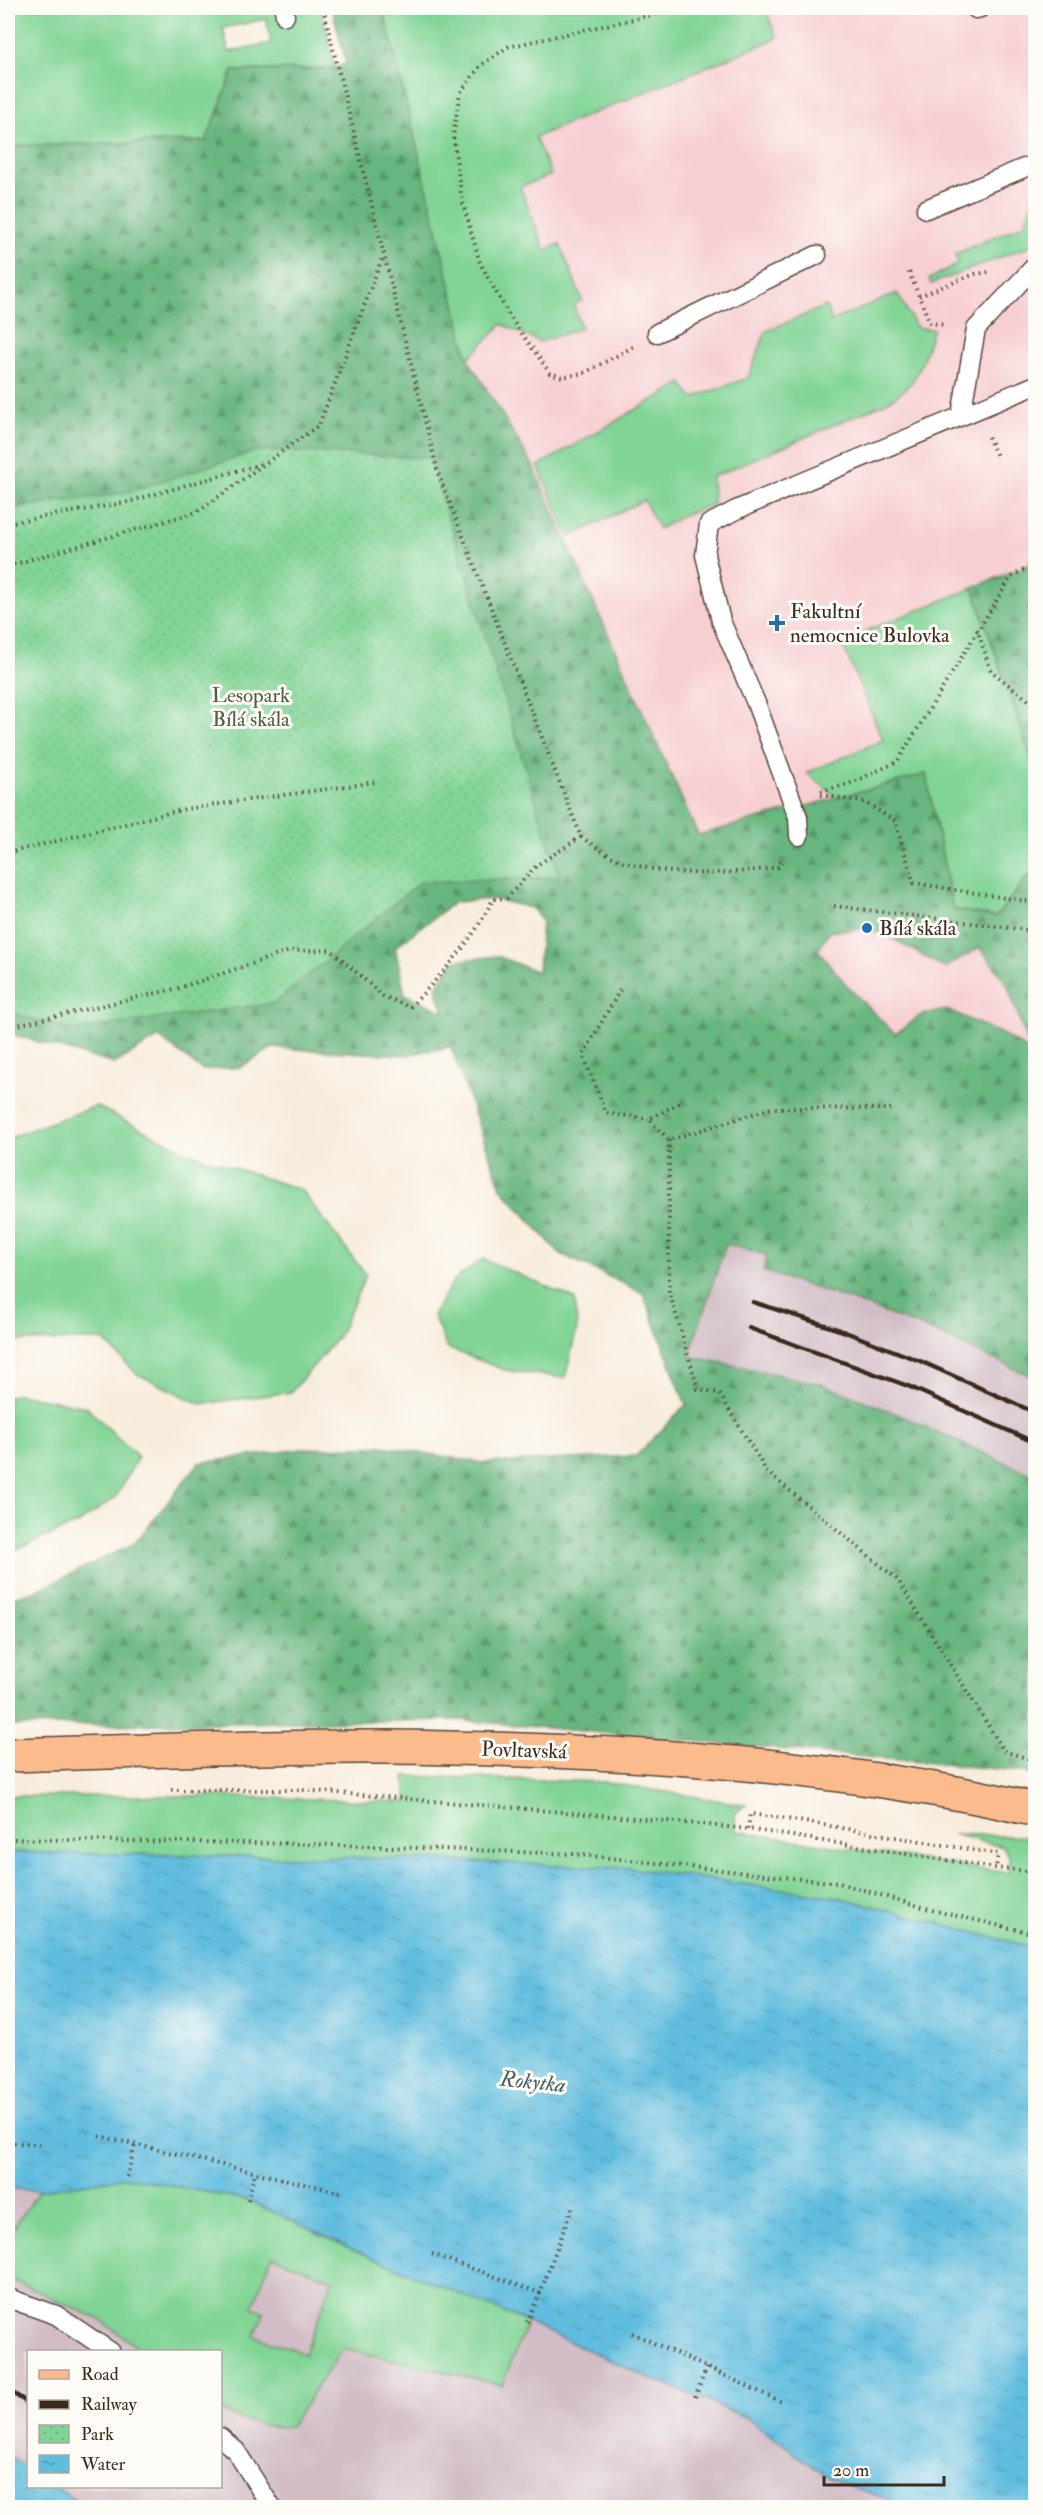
<svg xmlns="http://www.w3.org/2000/svg" width="1043" height="2515" viewBox="0 0 1043 2515" font-family="'IM FELL Double Pica',serif">
	<style>
		.built { fill: #f7cfd2 }
		.industrial { fill: #d2bdc6 }
		.green { fill: #81d496; stroke: #5e7f5a; stroke-width: 1.5; fill-rule: evenodd }
		.forest { fill: url(#forest-firs); stroke: #52704e; stroke-width: 1.5; fill-rule: evenodd }
		.park { fill: url(#park-dots); stroke: #5e7f5a; stroke-width: 1.5 }
		.water { fill: url(#water-ripples); stroke: #4e747e; stroke-width: 1.5 }
		.lines { fill: none; stroke-linecap: round; stroke-linejoin: round }
		.lane-casing { stroke: #57473b; stroke-width: 21 }
		.primary-casing { stroke: #57473b; stroke-width: 36 }
		.path { stroke: #57473b; stroke-width: 4; stroke-dasharray: 1.5 4.5; stroke-linecap: butt }
		.lane { stroke: #fff; stroke-width: 18 }
		.primary { stroke: #fbbb8d; stroke-width: 33 }
		.rail { stroke: #3b2a1e; stroke-width: 4.5 }
		.poi-dot { fill: #1f6fb2; stroke: #fdfcf7; stroke-width: 2 }
		.labels { text-anchor: middle; stroke-width: 6; stroke-linejoin: round; paint-order: stroke }
		.poi-label { font-size: 21px; fill: #3b2a1e; stroke: #fdfcf7; text-anchor: start }
		.park-label { font-size: 21px; fill: #505d42; stroke: #fdfcf7 }
		.street-label { font-size: 21px; fill: #3b2a1e; stroke: #fdfcf7 }
		.water-label { font-size: 22px; font-style: italic; fill: #485d62; stroke: #fdfcf7 }
	</style>
	<defs>
		<pattern id="forest-firs" width="22" height="20" patternUnits="userSpaceOnUse" patternTransform="scale(1.5)"><rect width="22" height="20" fill="#68b67f"/><path d="M5 1l3.5 6h-7zM16 11l3.5 6h-7z" fill="#579467"/></pattern>
		<pattern id="park-dots" width="8" height="8" patternUnits="userSpaceOnUse" patternTransform="scale(1.5)"><rect width="8" height="8" fill="#81d496"/><path d="M2 2h.1M6 6h.1" fill="none" stroke="#70b681" stroke-width="1.8" stroke-linecap="round"/></pattern>
		<pattern id="water-ripples" width="26" height="14" patternUnits="userSpaceOnUse" patternTransform="scale(1.5)"><rect width="26" height="14" fill="#61bddf"/><path d="M2 4q2-2 4 0t4 0M15 11q2-2 4 0t4 0" fill="none" stroke="#519ab4"/></pattern>
	</defs>
	<rect width="100%" height="100%" fill="#fdfcf7"/>
	<filter id="ink" filterUnits="userSpaceOnUse"><feTurbulence type="fractalNoise" baseFrequency=".0167" numOctaves="2"/><feDisplacementMap in="SourceGraphic" scale="12" xChannelSelector="R" yChannelSelector="G"/><feConvolveMatrix kernelMatrix="1 2 1 2 8 2 1 2 1" color-interpolation-filters="sRGB"/></filter>
	<filter id="wash" filterUnits="userSpaceOnUse"><feTurbulence type="fractalNoise" baseFrequency=".008" numOctaves="4" result="noise"/><feDisplacementMap in="SourceGraphic" scale="24" xChannelSelector="R" yChannelSelector="G"/><feGaussianBlur stdDeviation="1.35" result="paint"/><feColorMatrix in="noise" values="0 0 0 0 0 0 0 0 0 0 0 0 0 0 0 0 0 1.4 0 .05"/><feComposite in="paint" operator="in"/></filter>
	<g filter="url(#wash)">
		<rect width="100%" height="100%" fill="#f8eddd"/>
		<!-- built -->
		<path class="built" d="M332 8H1035V1334L632 968Z"/>
		<!-- industrial -->
		<path class="industrial" d="M726 1243 768 1255 763 1271 851 1300 932 1331 1035 1378V1476L897 1414 821 1384 689 1356Z
			M127 2177 248 2200 350 2248 527 2322 633 2371 747 2418 831 2479 896 2502 902 2507 86 2508 55 2487 220 2486V2352H28V2469L8 2455V2189L39 2190Z"/>
		<!-- green -->
		<path class="green" d="M8 8H321L335 68 233 71 207 141 8 146ZM266 19 271 43 229 52 223 28Z
			M462 8H765L777 38 535 137 551 175 520 187 545 250 560 244 582 300 574 306 581 328 540 342 502 324 468 359 385 15Z
			M1035 192V244L931 284 929 279 958 264 955 254 1025 224Z
			M897 293 917 328 933 329C920 366 922 382 885 403L712 477 713 504 680 517 659 529 644 500 569 537 538 466 682 383 692 398 748 378 766 331 826 306 832 321Z
			M973 588 1035 769V867L996 917 952 909 926 774 837 798 807 773 883 740 841 641Z
			M96 1106 187 1152 301 1190 366 1275 338 1337 291 1392 200 1404 137 1374 103 1340 8 1341V1138Z
			M483 1259 575 1299 577 1328 565 1378 505 1370 447 1348 433 1315 454 1280Z
			M18 1394 86 1407 138 1457 116 1497 79 1523 8 1553V1397Z
			M405 1776 604 1782 746 1805 735 1812 736 1831 1008 1873 1009 1856 1003 1847 953 1834 1035 1837V1948L837 1897 628 1868 401 1859 8 1852V1796H211L407 1802Z
			M127 2177 248 2200 350 2248 527 2322 502 2385 343 2348 290 2427C262 2427 246 2423 221 2410L220 2352 142 2351 101 2320 8 2278V2236L39 2190ZM272 2256 333 2280 305 2354 255 2336 264 2312 253 2307Z"/>
		<!-- forest -->
		<path class="forest" d="M332 8H462L385 15 468 359 531 462 698 835 926 774 953 909 996 917 1035 867V1378L932 1331 851 1300 763 1271 767 1255 726 1244 689 1356 821 1384 897 1414 1035 1476V1775L1019 1771 460 1720 8 1726V1598L34 1592 135 1543 199 1463 302 1449 382 1446 483 1463 636 1456 686 1405 643 1293 559 1253 501 1188 451 1047 405 1055 272 1048 241 1067 202 1070 159 1037 114 1064 8 1033V146L206 141 233 71 335 68 346 63ZM493 899 532 908 542 921 538 972 497 956 454 961 436 987 444 1012 405 994 395 947 455 902ZM867 928 893 939 945 968 980 947 1007 984 1031 1052 1002 1034 947 1010 921 1015 895 1034 849 988 818 950 829 932Z
			M1035 562V769L973 588Z"/>
		<!-- park -->
		<path class="park" d="M260 450 430 458 559 877 420 882 275 1003 72 1030 8 1012V509L124 493Z"/>
		<!-- water -->
		<path class="water" d="M8 1852 401 1859 628 1868 837 1897 1035 1948V2507H902L895 2502 831 2479 747 2418 633 2371 527 2322 350 2248 248 2200 127 2177 39 2190 8 2189Z
			M8 2455 28 2469V2486L55 2487 86 2507H8Z"/>
	</g>
	<g filter="url(#ink)">
		<g class="lines">
			<defs>
				<path id="lane" d="M284 8 285 16
					M976 9 980 8
					M926 209 1036 163
					M657 333 817 255
					M961 415 976 329 1036 265
					M799 836 798 817 756 703 721 621 705 555 709 524 736 510 1036 385
					M8 2298 56 2315 111 2352
					M220 2437 236 2451 272 2508"/>
				<path id="primary" d="M8 1755C132 1752 257 1746 381 1747 513 1748 644 1753 775 1767 862 1777 949 1789 1036 1810"/>
			</defs>
			<!-- lane casing -->
			<use href="#lane" class="lane-casing"/>
			<!-- primary casing -->
			<use href="#primary" class="primary-casing"/>
			<!-- path -->
			<path class="path" d="M909 272 930 323 946 325
				M919 296 975 274 989 272
				M633 347 584 373 562 377 550 373 510 317 480 263 462 200 453 136 460 93 481 65 508 47 683 8
				M988 437 998 458
				M8 523 124 503 261 464
				M8 566 197 512 319 425 383 256
				M977 629 991 671 1028 700 1036 714
				M821 791 849 784 897 762 1011 577 1036 563
				M821 795 864 802 895 821 914 883 1036 903
				M581 837C592 844 604 853 617 859 664 878 728 875 778 867L783 859
				M8 853 185 809 376 782
				M834 906 1036 931
				M620 990 583 1055 606 1113 649 1119
				M8 1027 179 988 290 951 331 950 383 996 410 1007C442 974 473 941 493 899L507 898 537 865 581 837 438 473 323 8
				M679 1103 649 1119 669 1140 772 1108 893 1109
				M669 1140V1291L698 1389 719 1393 767 1472 898 1580 1004 1751 1036 1761
				M171 1790H303L657 1820 748 1829 996 1868 1036 1872
				M748 1829 750 1814 775 1817 998 1854 996 1868
				M8 1839 310 1844 573 1854 839 1883 936 1911 1036 1934
				M99 2136 343 2193
				M8 2142 44 2145
				M127 2177 135 2145
				M248 2200 255 2172
				M432 2254 540 2293 572 2208
				M527 2322 540 2293
				M632 2333 784 2403
				M695 2397 707 2367"/>
			<!-- lane -->
			<use href="#lane" class="lane"/>
			<!-- primary -->
			<use href="#primary" class="primary"/>
			<!-- rail -->
			<path class="rail" d="M753 1302 840 1330 920 1361 1036 1413
				M749 1328 908 1386 1036 1443
				M8 2390 28 2403"/>
		</g>
	</g>
	<!-- markers -->
	<g class="poi-dot">
		<path d="M774 614h6v6h6v6h-6v6h-6v-6h-6v-6h6z"/>
		<circle cx="867" cy="928" r="6"/>
	</g>
	<g class="labels">
		<!-- poi labels -->
		<g class="poi-label">
			<text x="790" y="618">Fakultní<tspan x="790" dy="24">nemocnice Bulovka</tspan></text>
			<text x="879" y="935">Bílá skála</text>
		</g>
		<!-- park labels -->
		<g class="park-label">
			<text x="251" y="702">Lesopark<tspan x="251" dy="24">Bílá skála</tspan></text>
		</g>
		<!-- street labels -->
		<g class="street-label">
			<text transform="translate(524 1750) rotate(2)" y="7">Povltavská</text>
		</g>
		<!-- water labels -->
		<g class="water-label">
			<text transform="translate(533 2081) rotate(6)" y="8">Rokytka</text>
		</g>
	</g>
	<!-- margin -->
	<rect width="1043" height="2515" fill="none" stroke="#fdfcf7" stroke-width="30"/>
	<!-- legend -->
	<rect x="27" y="2350" width="195" height="138" fill="#fdfcf7" stroke="#afa8a0" stroke-width="1.5"/>
	<rect x="39" y="2370" width="30" height="9" fill="#fbbb8d" stroke="#afa8a0" stroke-width="1.5"/>
	<text x="81" y="2380" font-size="18" fill="#3b2a1e">Road</text>
	<rect x="39" y="2400" width="30" height="9" fill="#3b2a1e" stroke="#afa8a0" stroke-width="1.5"/>
	<text x="81" y="2410" font-size="18" fill="#3b2a1e">Railway</text>
	<rect x="39" y="2425" width="30" height="18" fill="url(#park-dots)" stroke="#afa8a0" stroke-width="1.5"/>
	<text x="81" y="2440" font-size="18" fill="#3b2a1e">Park</text>
	<rect x="39" y="2455" width="30" height="18" fill="url(#water-ripples)" stroke="#afa8a0" stroke-width="1.5"/>
	<text x="81" y="2470" font-size="18" fill="#3b2a1e">Water</text>
	<!-- scale -->
	<path d="M824 2476v9h120v-9" fill="none" stroke="#3b2a1e" stroke-width="3"/>
	<text x="833" y="2476" font-size="18" fill="#3b2a1e" stroke="#fdfcf7" stroke-width="4.5" paint-order="stroke">20 m</text>
</svg>
